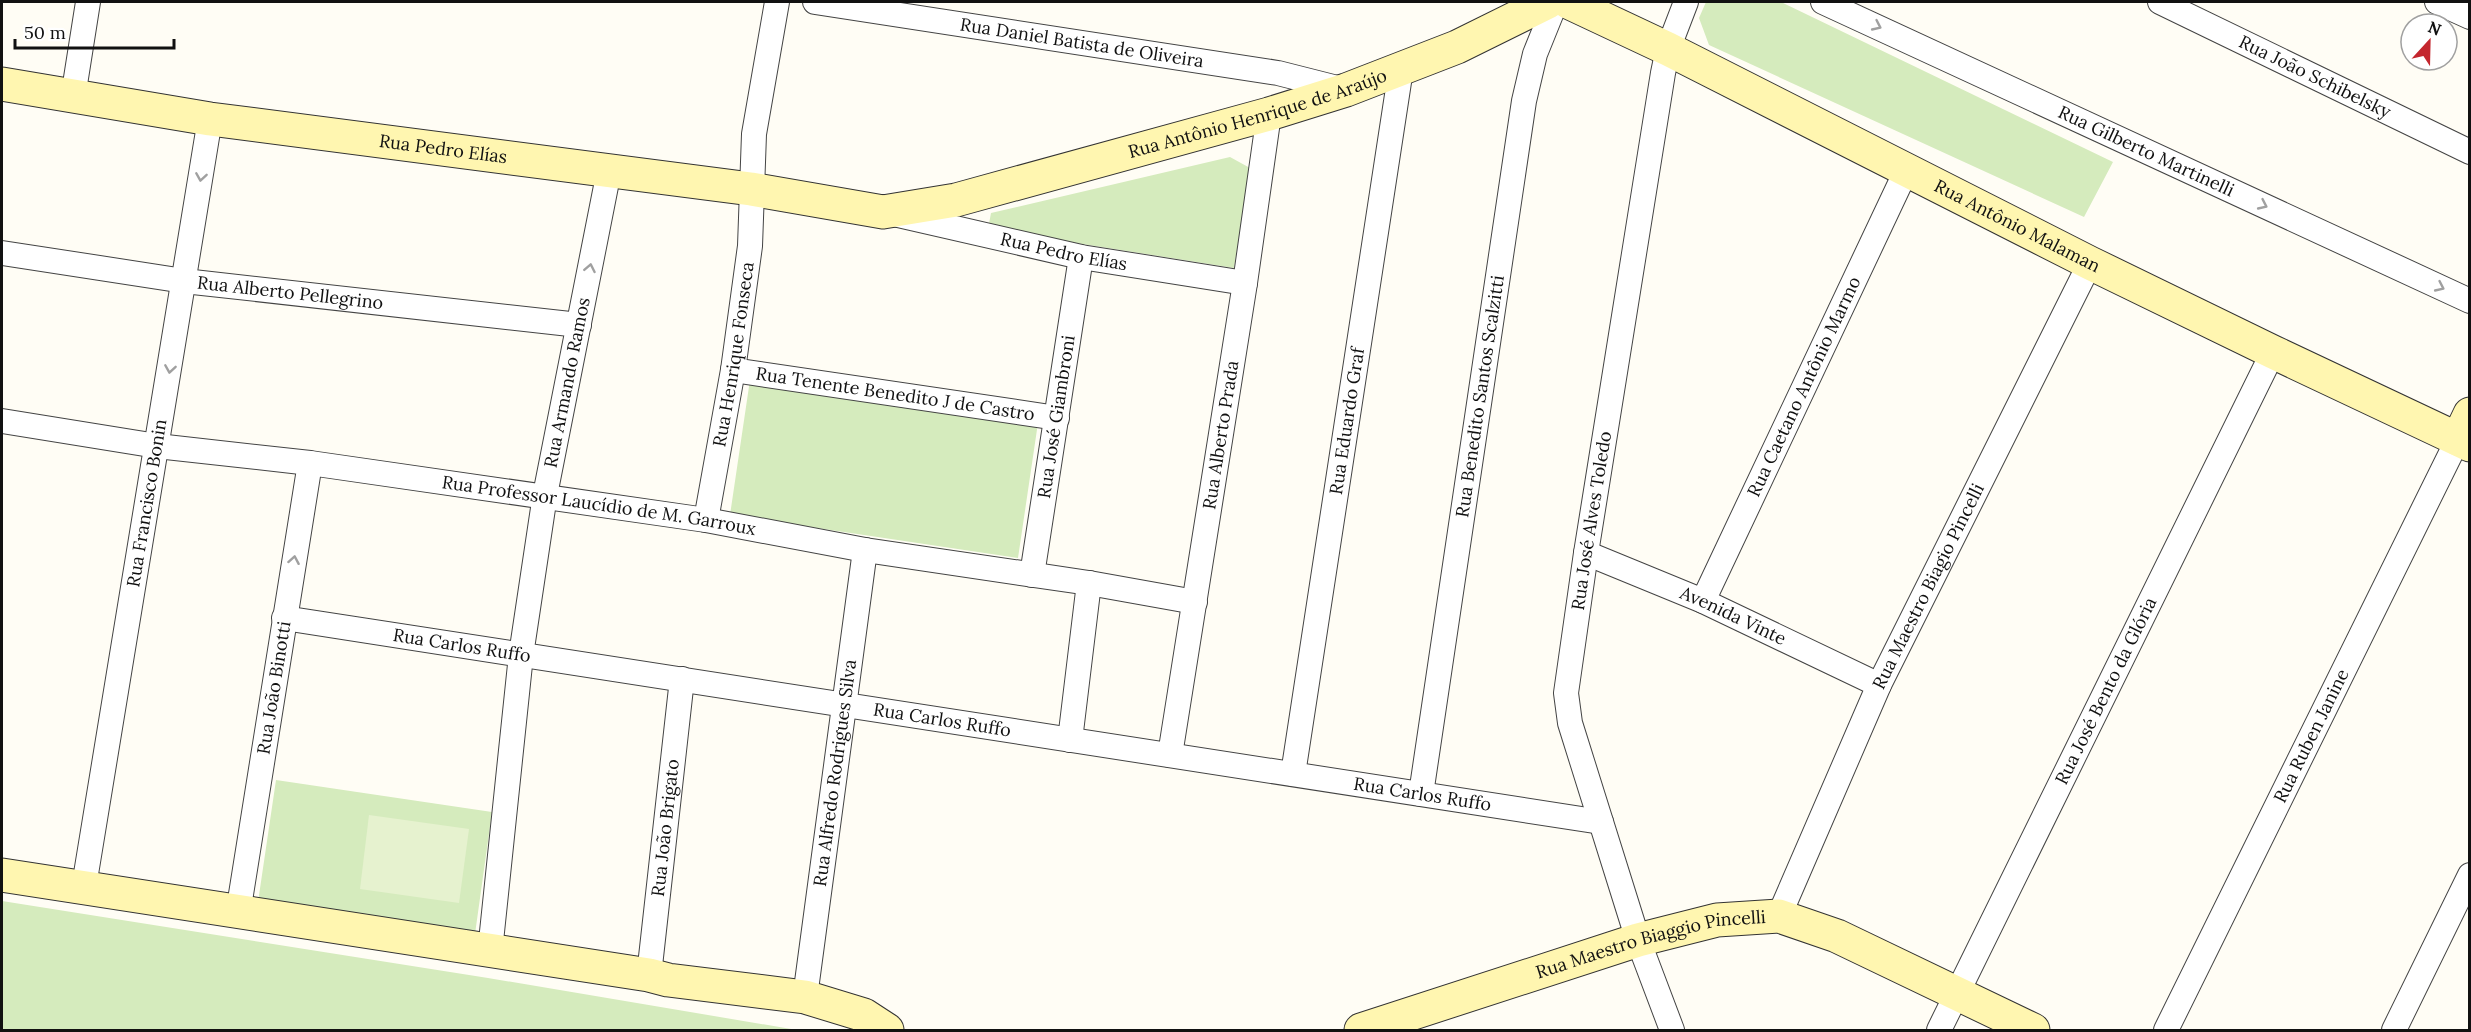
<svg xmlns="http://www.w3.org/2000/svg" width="2471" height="1032" viewBox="0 0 2471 1032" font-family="Lora,serif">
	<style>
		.green { fill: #d5ebbd }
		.pitch { fill: #e6f2cf }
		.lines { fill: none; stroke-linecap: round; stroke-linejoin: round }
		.street-casing { stroke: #444; stroke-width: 26 }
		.secondary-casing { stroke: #333; stroke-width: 35 }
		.street { stroke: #fff; stroke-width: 24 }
		.secondary { stroke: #fff6b0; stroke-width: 33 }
		.oneway { stroke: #a0a0a0 }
		.labels { text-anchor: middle; stroke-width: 6; stroke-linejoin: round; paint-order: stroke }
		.street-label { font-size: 18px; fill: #111; stroke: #fff }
	</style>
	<rect width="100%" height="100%" fill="#fffdf5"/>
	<!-- green -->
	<path class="green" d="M1706 2H1781L2113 162 2084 217 1709 45 1699 18Z
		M1230 157 1250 168 1234 268 988 229 991 213Z
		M751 373 1039 416 1018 558 730 515Z
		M276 780 492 812 475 934 258 902Z
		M2 901 488 978 797 1030H2Z"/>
	<!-- pitch -->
	<path class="pitch" d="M369 815 469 829 459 903 360 889Z"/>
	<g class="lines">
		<defs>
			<g id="street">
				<path id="s1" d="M815 2 1278 73 1345 90"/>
				<path id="s2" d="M1823 2 2470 301"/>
				<path id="s3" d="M2160 2 2470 152"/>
				<path d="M2437 2 2470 17"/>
				<path d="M73 97 88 2"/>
				<path id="s4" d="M894 214 1081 257 1245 283"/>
				<path id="s5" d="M2 253 184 281 579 325"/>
				<path id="s6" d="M733 370 1057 418"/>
				<path id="s7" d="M2 421 157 446 310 463 706 520 865 550 1089 583 1195 602"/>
				<path id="s8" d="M706 520 733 370 750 246 754 134 777 2"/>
				<path id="s9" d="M1586 553 1703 601 1879 685"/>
				<path id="s10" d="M1032 575 1081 257"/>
				<path id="s11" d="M1703 601 1906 171"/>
				<path id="s12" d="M284 618 1601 822"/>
				<path d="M1070 740 1089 583"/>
				<path id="s13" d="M1170 755 1245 283 1269 114"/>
				<path id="s14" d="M1293 774 1401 69"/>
				<path id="s15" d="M1421 794 1524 101 1535 54 1556 2"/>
				<path id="s16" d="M84 886 210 119"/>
				<path id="s17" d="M238 913 310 463"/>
				<path id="s18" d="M1779 916 1879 685 2090 263"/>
				<path id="s19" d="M490 951 521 655 545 495 609 171"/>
				<path id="s20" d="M649 975 682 679"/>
				<path id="s21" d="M805 997 865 550"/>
				<path id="s22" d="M1672 1030 1638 940 1570 723 1566 693 1586 553 1663 73 1668 49 1686 2"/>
				<path id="s23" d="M1939 1030 2273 352"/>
				<path id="s24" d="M2166 1030 2458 439"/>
				<path d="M2394 1030 2470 875"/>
			</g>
			<g id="secondary">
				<path id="s25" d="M1568 2 1668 49 2090 263 2273 352 2470 445"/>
				<path id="s26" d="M2 84 210 119 751 189 883 212 956 200 1269 114 1346 90 1457 47 1548 2"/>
				<path d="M2458 439 2470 414"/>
				<path d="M2 875 649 975 668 980 805 997 864 1015 887 1030"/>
				<path id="s27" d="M1361 1030 1638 940 1717 920 1779 916 1837 936 2033 1030"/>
			</g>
		</defs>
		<!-- street casing -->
		<use href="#street" class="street-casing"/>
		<!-- secondary casing -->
		<use href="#secondary" class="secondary-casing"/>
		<!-- street -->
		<use href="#street" class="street"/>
		<!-- secondary -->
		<use href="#secondary" class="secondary"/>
	</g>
	<!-- one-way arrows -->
	<defs><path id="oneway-chevron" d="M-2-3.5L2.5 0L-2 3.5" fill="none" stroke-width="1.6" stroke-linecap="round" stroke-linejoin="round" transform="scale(1.5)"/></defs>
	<g class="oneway">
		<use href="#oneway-chevron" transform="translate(1877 26) rotate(25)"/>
		<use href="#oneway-chevron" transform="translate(201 177) rotate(99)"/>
		<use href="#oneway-chevron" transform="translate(2263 205) rotate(25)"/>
		<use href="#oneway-chevron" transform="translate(590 268) rotate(-79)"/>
		<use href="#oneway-chevron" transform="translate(2440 287) rotate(25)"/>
		<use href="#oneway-chevron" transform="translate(170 369) rotate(99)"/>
		<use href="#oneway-chevron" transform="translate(294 560) rotate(-80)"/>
	</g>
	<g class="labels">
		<!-- street labels -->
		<g class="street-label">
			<text dy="6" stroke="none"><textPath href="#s1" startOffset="270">Rua Daniel Batista de Oliveira</textPath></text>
			<text dy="6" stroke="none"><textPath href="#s3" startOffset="172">Rua João Schibelsky</textPath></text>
			<text dy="6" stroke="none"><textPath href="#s26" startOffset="1278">Rua Antônio Henrique de Araújo</textPath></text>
			<text dy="6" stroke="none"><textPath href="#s26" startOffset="446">Rua Pedro Elías</textPath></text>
			<text dy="6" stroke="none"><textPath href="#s2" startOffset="356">Rua Gilberto Martinelli</textPath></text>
			<text dy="6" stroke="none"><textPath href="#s25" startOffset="502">Rua Antônio Malaman</textPath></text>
			<text dy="6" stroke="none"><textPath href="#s4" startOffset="174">Rua Pedro Elías</textPath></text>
			<text dy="6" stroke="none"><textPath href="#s5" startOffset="291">Rua Alberto Pellegrino</textPath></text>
			<text dy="6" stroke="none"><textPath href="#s8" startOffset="168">Rua Henrique Fonseca</textPath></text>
			<text dy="6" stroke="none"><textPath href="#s19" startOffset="574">Rua Armando Ramos</textPath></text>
			<text dy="6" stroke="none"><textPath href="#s11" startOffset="237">Rua Caetano Antônio Marmo</textPath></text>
			<text dy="6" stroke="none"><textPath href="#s6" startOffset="164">Rua Tenente Benedito J de Castro</textPath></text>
			<text dy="6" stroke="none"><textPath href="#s15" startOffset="402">Rua Benedito Santos Scalzitti</textPath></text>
			<text dy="6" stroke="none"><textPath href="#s10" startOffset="160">Rua José Giambroni</textPath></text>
			<text dy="6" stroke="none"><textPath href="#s14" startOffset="357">Rua Eduardo Graf</textPath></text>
			<text dy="6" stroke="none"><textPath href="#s13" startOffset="324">Rua Alberto Prada</textPath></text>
			<text dy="6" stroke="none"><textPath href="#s16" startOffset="388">Rua Francisco Bonin</textPath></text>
			<text dy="6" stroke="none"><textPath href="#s7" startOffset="603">Rua Professor Laucídio de M. Garroux</textPath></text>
			<text dy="6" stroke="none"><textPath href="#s22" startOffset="528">Rua José Alves Toledo</textPath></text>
			<text dy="6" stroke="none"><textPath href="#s18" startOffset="362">Rua Maestro Biagio Pincelli</textPath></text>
			<text dy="6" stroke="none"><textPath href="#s9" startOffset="160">Avenida Vinte</textPath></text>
			<text dy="6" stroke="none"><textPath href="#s12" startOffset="180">Rua Carlos Ruffo</textPath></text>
			<text dy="6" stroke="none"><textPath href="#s17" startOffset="228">Rua João Binotti</textPath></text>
			<text dy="6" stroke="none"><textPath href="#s23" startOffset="378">Rua José Bento da Glória</textPath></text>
			<text dy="6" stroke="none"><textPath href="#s12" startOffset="666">Rua Carlos Ruffo</textPath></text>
			<text dy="6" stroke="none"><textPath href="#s24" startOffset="328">Rua Ruben Janine</textPath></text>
			<text dy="6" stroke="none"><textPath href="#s21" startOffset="226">Rua Alfredo Rodrigues Silva</textPath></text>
			<text dy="6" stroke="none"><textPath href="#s12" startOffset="1152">Rua Carlos Ruffo</textPath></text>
			<text dy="6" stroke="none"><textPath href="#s20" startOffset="148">Rua João Brigato</textPath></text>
			<text dy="6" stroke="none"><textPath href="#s27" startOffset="303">Rua Maestro Biaggio Pincelli</textPath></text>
		</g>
	</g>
	<!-- border -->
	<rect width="2471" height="1032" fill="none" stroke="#111111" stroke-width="6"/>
	<!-- north arrow -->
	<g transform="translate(2429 42) rotate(22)"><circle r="28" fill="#ffffff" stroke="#a0a0a0" stroke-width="1.5"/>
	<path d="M0-4.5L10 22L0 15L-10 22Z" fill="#c4262e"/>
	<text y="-9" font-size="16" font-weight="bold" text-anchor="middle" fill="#111111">N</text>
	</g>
	<!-- scale -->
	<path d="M15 39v9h159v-9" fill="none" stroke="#111111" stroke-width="3"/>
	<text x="24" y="39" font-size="18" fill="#111111" stroke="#ffffff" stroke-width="4.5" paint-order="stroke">50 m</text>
</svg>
